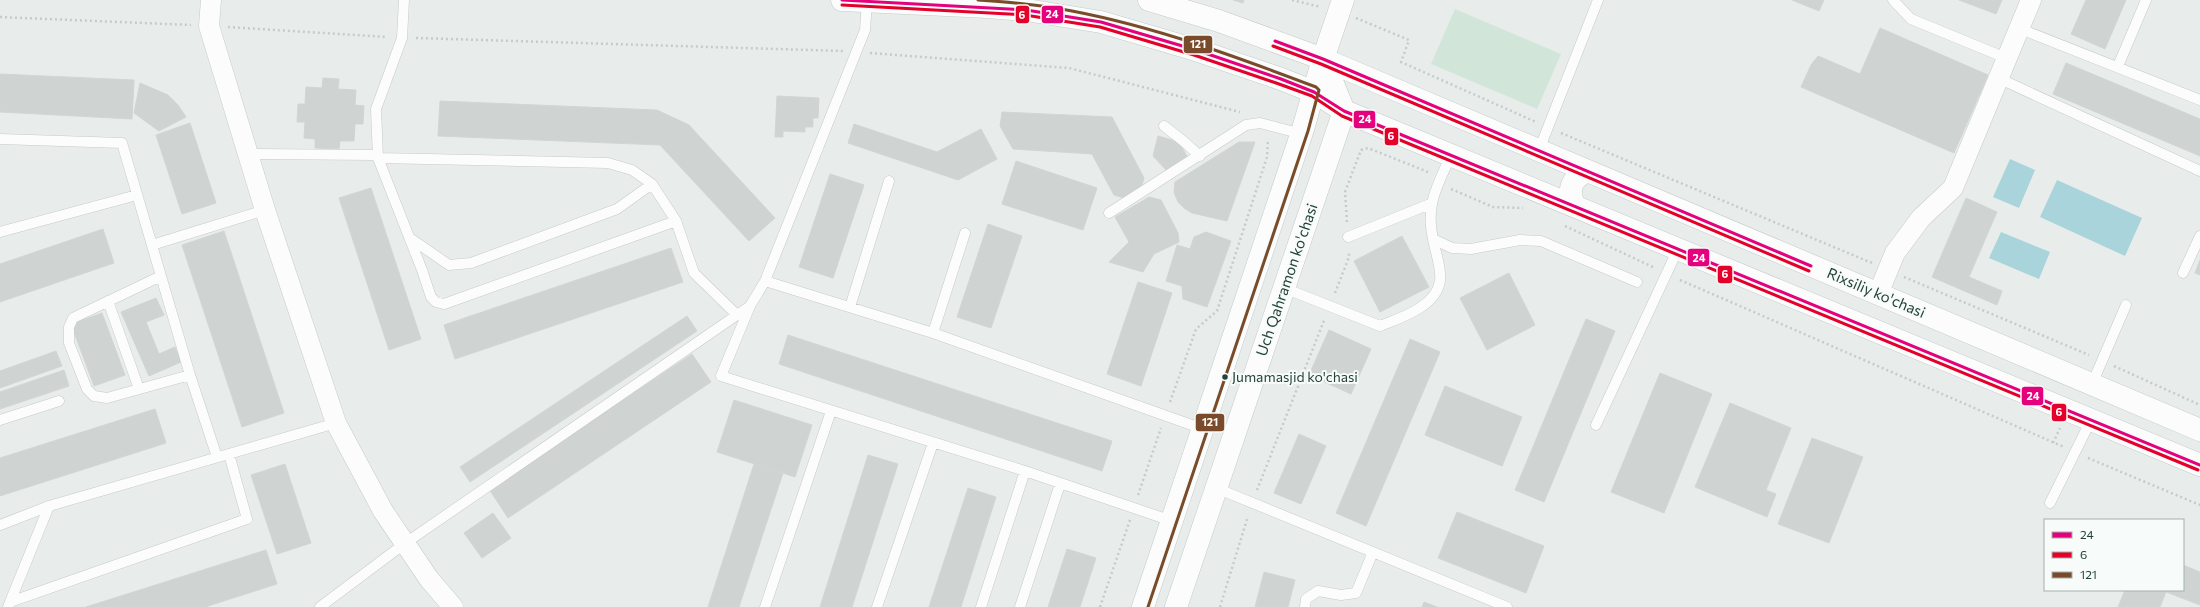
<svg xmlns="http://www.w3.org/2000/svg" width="2200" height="607" viewBox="0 0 2200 607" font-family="Commissioner,sans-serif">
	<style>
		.green { fill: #d1e6d8 }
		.water { fill: #a9d4db }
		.building { fill: #cfd4d2; stroke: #d1d6d4 }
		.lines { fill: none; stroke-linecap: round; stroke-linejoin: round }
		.lane-casing { stroke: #c5cac8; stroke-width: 11 }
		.street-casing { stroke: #c5cac8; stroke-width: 21 }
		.secondary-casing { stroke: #c3cbc8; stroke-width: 23 }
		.path { stroke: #c3ccca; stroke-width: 2.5; stroke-dasharray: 2 3; stroke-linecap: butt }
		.lane { stroke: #fcfcfc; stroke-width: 10 }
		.street { stroke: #fcfcfc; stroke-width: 20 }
		.secondary { stroke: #fcfcfc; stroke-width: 22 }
		.bus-1-casing { stroke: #f7fbf9; stroke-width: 6 }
		.bus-2-casing { stroke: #f7fbf9; stroke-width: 6 }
		.bus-3-casing { stroke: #f7fbf9; stroke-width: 6 }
		.bus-1 { stroke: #e5007d; stroke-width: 3 }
		.bus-2 { stroke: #e4002b; stroke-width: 3 }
		.bus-3 { stroke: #7a4b2a; stroke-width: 3 }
		.bus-dot { fill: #24423a; stroke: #f7fbf9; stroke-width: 1.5 }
		.labels { text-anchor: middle; stroke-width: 4; stroke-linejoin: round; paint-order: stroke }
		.bus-label { font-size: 14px; fill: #24423a; stroke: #f7fbf9; text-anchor: start }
		.street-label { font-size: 15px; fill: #24423a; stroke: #f7fbf9 }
		.line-badge { stroke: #f7fbf9; stroke-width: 1.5 }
		.badge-label { font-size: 11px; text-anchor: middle; font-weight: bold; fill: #fff }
	</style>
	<rect width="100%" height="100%" fill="#e8edeb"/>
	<!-- green -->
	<path class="green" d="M1455 9 1561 54 1537 109 1431 64Z"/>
	<!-- water -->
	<path class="water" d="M2010 159 2035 170 2019 208 1993 197Z
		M2057 180 2142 218 2125 256 2040 217Z
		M2001 232 2050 252 2039 279 1989 258Z"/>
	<!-- building -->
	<path class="building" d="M1233 0H1244L1243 3Z
		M1792 0H1824L1819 11Z
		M1959 0H2002L1996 14Z
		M2086 0H2126L2105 49 2071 34Z
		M1880 28 1988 75 1954 153 1801 87 1811 65 1818 56 1860 74Z
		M2066 63 2200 119V156L2053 94Z
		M0 74 134 80 132 119 0 112Z
		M323 78 339 79 338 89 356 90 355 105 364 106 363 124H355L354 141H340L339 149 315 148V139L304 138 305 122H297L298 104H305L306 87 322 88Z
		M140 83 168 95 178 105 186 117 159 131 134 113Z
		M777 96 819 98 818 118H813V127H805V132L783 131V137H775Z
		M440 101 657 110 689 125 775 218 749 241 660 145 438 136Z
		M1002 112 1112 117 1144 178 1141 188 1124 198 1114 195 1092 154 1013 149 1000 126Z
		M190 123 216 203 182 214 156 135Z
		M854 124 937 152 981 129 997 159 958 180 848 143Z
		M1158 136 1179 142 1189 160 1167 171 1153 156Z
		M1239 142H1255L1227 221 1192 213 1184 208 1178 202 1174 192 1175 182Z
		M1016 161 1097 188 1083 230 1002 204Z
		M830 174 864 185 833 278 799 267Z
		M371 188 421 339 389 350 339 198Z
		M1149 197 1161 200 1178 233 1179 242 1154 254 1143 272 1109 262 1129 242 1115 217Z
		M1966 198 1997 212 1969 277 2002 291 1997 305 1932 277Z
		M988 224 1022 236 991 328 957 317Z
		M103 229 114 263 0 302V264Z
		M224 231 284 413 242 427 182 245Z
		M1206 232 1231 241 1207 307 1183 299 1182 286 1166 281 1177 245 1190 249 1194 237Z
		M1402 236 1429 287 1380 312 1354 261Z
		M671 248 683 282 455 359 444 325Z
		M2200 260V275L2195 273Z
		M1509 273 1535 325 1487 350 1460 298Z
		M1138 282 1172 293 1141 386 1107 374Z
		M156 298 164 315 146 322 159 354 175 347 181 362 149 376 121 312Z
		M102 313 125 375 94 386 71 324Z
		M687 316 697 331 470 482 460 467Z
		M1586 319 1615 331 1544 502 1515 490Z
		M1329 330 1371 349 1351 394 1309 375Z
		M788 335 1112 441 1102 471 779 364Z
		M1410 339 1440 352 1366 526 1336 513Z
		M56 351 62 366 0 388V371Z
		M692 354 711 382 508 518 489 489Z
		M64 370 69 386 0 409V392Z
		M1660 373 1712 394 1664 513 1611 492Z
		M1445 386 1522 417 1502 466 1425 435Z
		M734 400 812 425 795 477 717 452Z
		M1730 403 1791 428 1766 490 1776 494 1767 517 1695 487Z
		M155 409 166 443 0 496V458Z
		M1299 434 1326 446 1301 504 1274 493Z
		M1812 438 1863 457 1829 543 1778 524Z
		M868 455 898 464 852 607H820Z
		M285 464 311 543 277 554 251 475Z
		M754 464 783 473 739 607H708Z
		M968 488 996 497 961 607H929Z
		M1457 512 1544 546 1526 593 1438 558Z
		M493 513 511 538 482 558 464 533Z
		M1067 549 1096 558 1080 607H1048Z
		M266 550 277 584 205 607H86Z
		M2183 565 2200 572V605L2166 592 2160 607H2118L2125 590H2183Z
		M1264 572 1295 580 1288 607H1255Z
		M1424 602 1437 607H1422Z"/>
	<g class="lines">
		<defs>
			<path id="lane" d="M404 0 402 38 376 109 378 158 608 163 632 170 652 184 676 221 694 273 737 315
				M1893 0 1911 19 2006 58
				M2018 28 2200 100
				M2118 66 2146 0
				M1998 78 2200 171
				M1164 126 1182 140 1200 156
				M0 139 122 143 190 375 217 457
				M1539 150 1598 0
				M248 154 375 155 378 158 422 270 431 297 436 302 444 304 676 221
				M1451 155C1438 185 1425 204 1433 239L1452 248 1471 249 1520 240 1541 241 1637 282
				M1109 213 1246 125 1260 123 1302 134
				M0 232 137 195
				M1348 237 1430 204
				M410 238 449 265 471 263 617 209 652 184
				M152 245 265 210
				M2183 273 2200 236
				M161 276 73 318 69 327V343L87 389 94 396 107 398 190 375
				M765 281 933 333 1203 429
				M1284 288 1380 326C1400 318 1436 307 1440 281 1442 269 1435 251 1433 239
				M108 301 139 389
				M750 306 721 376 1025 471 1172 521
				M850 307 889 181
				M933 333 965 233
				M2092 384 2126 305
				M0 420 59 401
				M1596 425 1678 249
				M1216 488 1507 607
				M2050 503 2091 420
				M0 525 49 506 336 423
				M10 602 49 506
				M8 607 10 602 247 519 229 454
				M320 607 404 544 750 306 765 281 865 30 867 1
				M765 607 831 411
				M877 607 933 443
				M981 607 1025 471
				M1020 607 1060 484
				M1305 607 1306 599 1318 591 1341 595 1356 593 1373 552"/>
			<path id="street" d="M211 0 209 26 265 210 336 423 383 511 429 579 453 607
				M1878 294 1895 253 1921 218 1953 188 2031 0"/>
			<path id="secondary" d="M842 0 988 7 1026 10 1101 22 1196 50 1281 79 1314 92 1344 111 2200 465
				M1149 0 1219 21 1323 59 2200 430
				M1323 59 1344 111
				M1575 206C1566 189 1572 178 1588 171
				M1143 607 1303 129 1323 59 1343 0
				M1176 607 1344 111"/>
		</defs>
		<!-- lane casing -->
		<use href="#lane" class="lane-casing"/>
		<!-- street casing -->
		<use href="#street" class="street-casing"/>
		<!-- secondary casing -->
		<use href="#secondary" class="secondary-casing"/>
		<!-- path -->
		<path class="path" d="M1292 0 1321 7
			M0 17 191 25
			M1356 18 1409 40 1401 62 1536 122
			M228 27 387 37
			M416 38 843 51
			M870 53 1069 68 1240 112
			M1561 133 1872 263
			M1451 189 1493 207 1523 208
			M1347 222 1345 192 1361 150 1368 148 1428 172
			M1565 226 1655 268
			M1904 277 2089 355
			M1680 280 2064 447
			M1335 293 1349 257V251
			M2114 366 2200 405
			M1170 402 1196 329 1217 311 1267 157 1268 139
			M2053 443 2060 428
			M2088 458 2200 505
			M1257 490 1325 318
			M1138 495 1161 428
			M1100 607 1130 520
			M1220 607 1248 516"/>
		<!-- lane -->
		<use href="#lane" class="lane"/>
		<!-- street -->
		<use href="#street" class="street"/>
		<!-- secondary -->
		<use href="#secondary" class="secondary"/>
		<defs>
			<path id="bus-1" d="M842 0 1026 10 1101 22 1196 50 1281 79 1314 92 1344 111 2200 465
				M1275 41 1323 59 1811 266"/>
			<path id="bus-2" d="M842 5 1025 15 1100 27 1194 55 1279 84 1312 96 1342 116 2198 470
				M1273 46 1321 64 1809 271"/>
			<path id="bus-3" d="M978 0C1010 2 1041 5 1072 11 1156 27 1237 57 1316 87L1319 90 1308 131 1148 607"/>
		</defs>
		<!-- bus-1 casing -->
		<use href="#bus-1" class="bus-1-casing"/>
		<!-- bus-2 casing -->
		<use href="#bus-2" class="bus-2-casing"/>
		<!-- bus-3 casing -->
		<use href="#bus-3" class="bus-3-casing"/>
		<!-- bus-1 -->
		<use href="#bus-1" class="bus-1"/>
		<!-- bus-2 -->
		<use href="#bus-2" class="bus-2"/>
		<!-- bus-3 -->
		<use href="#bus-3" class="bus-3"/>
	</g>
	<!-- markers -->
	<circle class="bus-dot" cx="1225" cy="377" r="3.5"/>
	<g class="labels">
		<!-- bus labels -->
		<g class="bus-label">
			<text x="1232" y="382">Jumamasjid ko'chasi</text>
		</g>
		<!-- street labels -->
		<g class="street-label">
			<text transform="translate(1287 280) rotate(-71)" y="5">Uch Qahramon ko'chasi</text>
			<text transform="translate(1876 293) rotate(23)" y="5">Rixsiliy ko'chasi</text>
		</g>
	</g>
	<g class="line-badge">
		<rect x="1041" y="5" width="23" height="19" rx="4" fill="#e5007d"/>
		<rect x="1015" y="5" width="15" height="19" rx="4" fill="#e4002b"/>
		<rect x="1183" y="35" width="30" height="19" rx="4" fill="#7a4b2a"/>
		<rect x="1353" y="110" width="23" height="19" rx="4" fill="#e5007d"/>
		<rect x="1384" y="127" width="15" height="19" rx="4" fill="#e4002b"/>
		<rect x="1687" y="248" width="23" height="19" rx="4" fill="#e5007d"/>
		<rect x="1717" y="265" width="16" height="19" rx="4" fill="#e4002b"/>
		<rect x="2021" y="386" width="23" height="20" rx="4" fill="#e5007d"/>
		<rect x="2051" y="403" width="16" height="19" rx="4" fill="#e4002b"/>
		<rect x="1195" y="413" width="30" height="19" rx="4" fill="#7a4b2a"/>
	</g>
	<g class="badge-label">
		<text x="1052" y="18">24</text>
		<text x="1022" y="19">6</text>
		<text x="1198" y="48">121</text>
		<text x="1365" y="123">24</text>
		<text x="1391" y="140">6</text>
		<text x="1699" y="262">24</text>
		<text x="1725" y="278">6</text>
		<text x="2033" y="400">24</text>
		<text x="2059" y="416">6</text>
		<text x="1210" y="426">121</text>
	</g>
	<!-- legend -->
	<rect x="2044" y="519" width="140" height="72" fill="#f7fbf9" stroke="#a3b1ad"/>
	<rect x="2052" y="532" width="20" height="6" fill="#e5007d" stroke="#a3b1ad"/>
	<text x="2080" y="539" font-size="12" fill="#24423a">24</text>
	<rect x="2052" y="552" width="20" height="6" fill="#e4002b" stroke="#a3b1ad"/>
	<text x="2080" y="559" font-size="12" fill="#24423a">6</text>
	<rect x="2052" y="572" width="20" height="6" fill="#7a4b2a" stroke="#a3b1ad"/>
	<text x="2080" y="579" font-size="12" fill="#24423a">121</text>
</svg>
